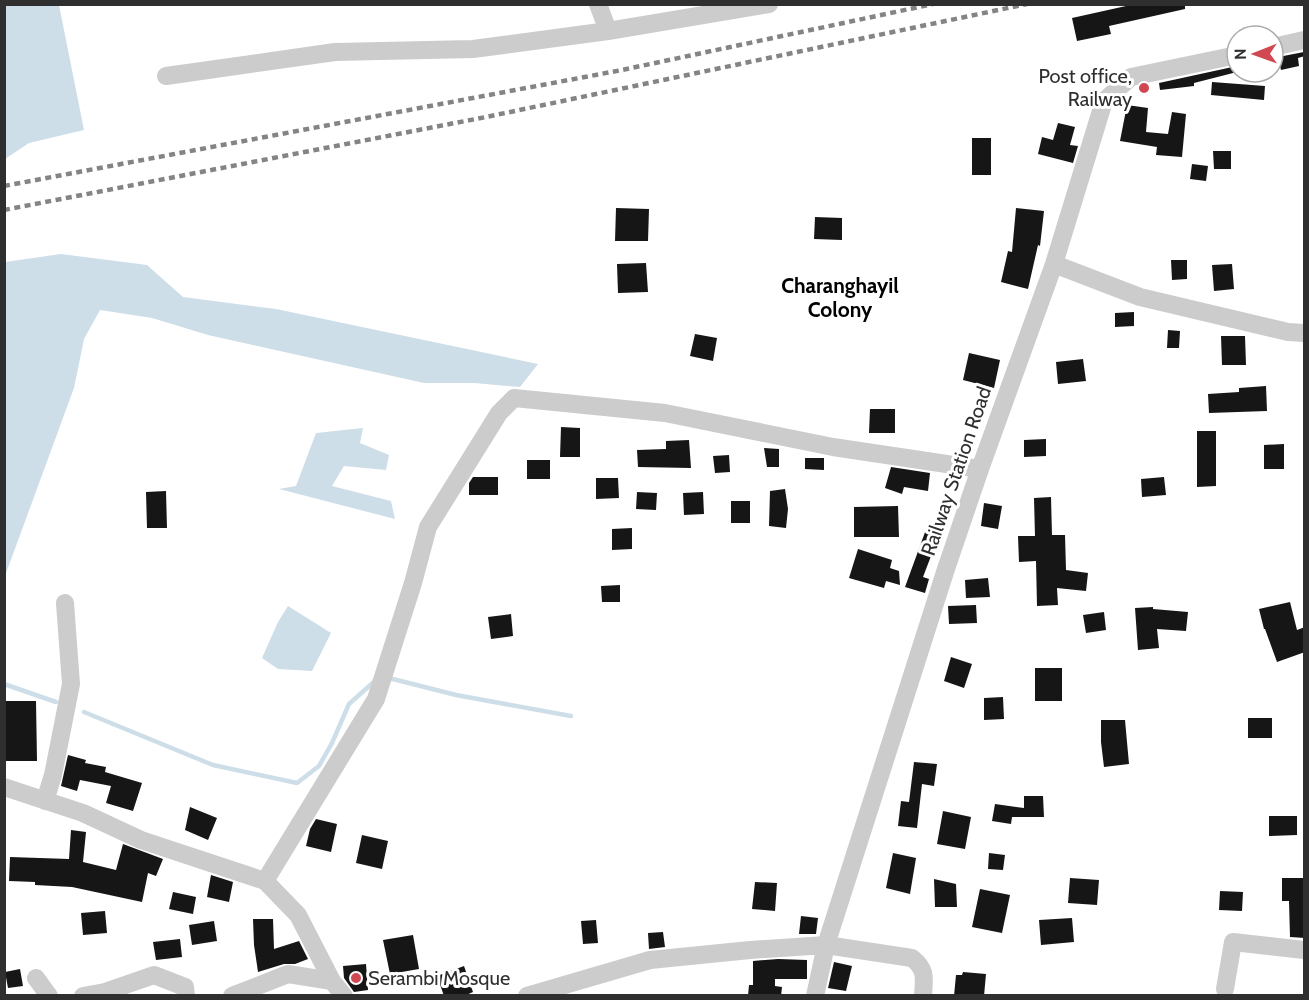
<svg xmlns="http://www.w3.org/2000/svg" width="1309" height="1000" viewBox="0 0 1309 1000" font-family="Cabin,sans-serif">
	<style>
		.water { fill: #cedee8 }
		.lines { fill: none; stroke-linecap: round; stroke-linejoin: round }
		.stream { stroke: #cedee8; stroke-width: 4.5 }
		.building { fill: #161616 }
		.minor { stroke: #ccc; stroke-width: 18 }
		.rail { stroke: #848484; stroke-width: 4.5; stroke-dasharray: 6 4.5; stroke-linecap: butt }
		.poi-dot { fill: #d04852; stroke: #fff; stroke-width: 2 }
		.labels { text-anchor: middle; stroke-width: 6; stroke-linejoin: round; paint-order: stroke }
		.poi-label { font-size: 20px; fill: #2f2f2f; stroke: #fff; text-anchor: end }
		.street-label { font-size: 20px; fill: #2f2f2f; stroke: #fff }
		.neighbourhood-label { font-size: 21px; font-weight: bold; fill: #000; stroke: #fff }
	</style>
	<rect width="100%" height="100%" fill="#fff"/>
	<!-- water -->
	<path class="water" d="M5 4 59 5 84 130 29 143 5 159Z
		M61 254 147 265 183 297 276 309 538 364 520 387 474 383H424L208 335 152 318 100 310 84 339 74 388 5 576V262Z
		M363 428 360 443 389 455 386 470 344 466 332 486 391 501 395 519 279 489 296 486 316 433Z
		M288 606 331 633 312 671 278 669 262 658 278 622Z"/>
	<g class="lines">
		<!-- stream -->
		<path class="stream" d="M389 678 456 695 571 716
			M4 684 56 702
			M84 712 213 765 297 783 319 766 332 743 349 704 376 680"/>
	</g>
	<!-- building -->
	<path class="building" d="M1135 4H1185V9L1109 26 1111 34 1077 41 1072 18Z
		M1304 52 1305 56 1298 58 1299 66 1281 70 1279 62 1273 64V58Z
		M1237 66V72L1194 83V86L1160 90 1159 83Z
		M1212 82 1265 86 1264 100 1211 95Z
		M1127 105 1148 108 1146 132 1168 134 1172 112 1186 114 1182 157 1156 155 1157 147 1120 141Z
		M1058 123 1075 127 1070 145 1078 146 1073 163 1038 154 1042 137 1053 140Z
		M972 138H991V175H972Z
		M1213 151H1231V169H1214Z
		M1192 164 1208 166 1206 181 1190 179Z
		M616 208 649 209 648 241H615Z
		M1016 208 1044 211 1040 246 1038 245 1028 289 1001 282 1008 251 1012 252Z
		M815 217 842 218V240L814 239Z
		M1171 260H1187V279L1172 280Z
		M646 263 648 292 618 293 617 264Z
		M1232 264 1234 289 1214 291 1212 265Z
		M1134 312V326L1115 327V313Z
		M1168 330 1180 331 1179 348H1167Z
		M695 334 717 338 713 361 690 356Z
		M1221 336H1245L1246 365H1222Z
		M969 353 1000 360 994 388 963 380Z
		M1083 359 1086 381 1058 384 1056 362Z
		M1266 386 1267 411 1209 413 1208 394 1239 392V388Z
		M870 409H895V433H869Z
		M561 427 580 428V457H560Z
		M1197 431H1216V486L1197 487Z
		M1046 439V456L1024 457V440Z
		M689 440 691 468 638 467 637 450 666 449V441Z
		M1284 444V469H1264V445Z
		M764 448 779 449V467H767Z
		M729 455 730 472 715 473 713 456Z
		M805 458H824V470L805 469Z
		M527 460H550V479H527Z
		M891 467 930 473 928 491 904 487 902 494 885 488Z
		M473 477H498V495H469V483Z
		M1164 477 1166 495 1142 497 1141 479Z
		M596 478H618L619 498 596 499Z
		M785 489 788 509 786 528 769 526 770 491Z
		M166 491 167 528H147L146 492Z
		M637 492 657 493 656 510 636 509Z
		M703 492 704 514 684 515 683 493Z
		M1051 497 1052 535H1065L1066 570 1088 573 1086 591 1057 588 1058 605 1037 606 1036 561 1019 562 1018 536H1035L1034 498Z
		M731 501H750V523H731Z
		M984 503 1002 506 998 529 981 526Z
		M898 506 899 537H854V507Z
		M928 524 941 530 923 577 929 579 925 593 905 587Z
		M632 528V549L612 550V529Z
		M858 549 892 560 890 568 899 571 900 585 886 581 884 588 849 578Z
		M988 578 990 597 966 598 965 580Z
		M620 585V602H602L601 586Z
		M1290 602 1297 630 1305 627V652L1277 662 1265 629H1264L1259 609Z
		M976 605 977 623 949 624 948 606Z
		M1153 607V609L1188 612 1186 631 1157 629 1159 648 1138 650 1135 608Z
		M1104 612 1106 630 1086 633 1083 615Z
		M511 614 513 636 491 639 488 617Z
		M951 657 972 664 964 688 944 681Z
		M1035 668H1062V701H1035Z
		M1003 697 1004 719 984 720V698Z
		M4 701H36L37 761H4Z
		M1248 718H1272V738H1248Z
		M1101 720H1125L1129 764 1104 767 1101 742Z
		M68 755 86 760 85 763 106 767 105 772 142 783 133 811 106 803 111 786 80 780 77 791 61 786Z
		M914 762 937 764 934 786 922 784 917 828 898 826 901 801 909 802Z
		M1024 796H1043L1044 817H1012L1011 824 992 821 995 804 1024 808Z
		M190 807 217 818 208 840 185 830Z
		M943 811 971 817 965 849 937 844Z
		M1269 816H1297V835L1269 836Z
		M316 819 337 824 331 852 306 846 310 829Z
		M71 830 86 832 83 862 116 870 123 844 163 859 156 876 148 873 142 902 72 887 35 885V882L9 881 10 857 69 859Z
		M362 835 388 841 382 869 356 863Z
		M893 853 916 858 910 894 886 888Z
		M989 853 1005 855 1003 870 988 869Z
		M211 875 233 882 229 902 207 897Z
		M1070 878 1099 880 1097 905 1068 903Z
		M1282 878H1305V938L1290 937 1289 901H1282Z
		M934 879 956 884 957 907H935Z
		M755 882 777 883 775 911 752 909Z
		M980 889 1010 895 1002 933 972 927Z
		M1220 891 1243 892 1242 911 1219 910Z
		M173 892 196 897 193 914 169 909Z
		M105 911 107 933 83 935 81 913Z
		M801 916 818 918 816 934H799Z
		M1072 918 1074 942 1041 945 1039 920Z
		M253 919H273L274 949 299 941 308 959 295 964H284L258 972 254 945Z
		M596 920 598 943 583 944 581 921Z
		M214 921 217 941 192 945 189 925Z
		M663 932 665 947 649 949 648 933Z
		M413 935 419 969 390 974 383 940Z
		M180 939 182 957 156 960 153 942Z
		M778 959 807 960V979H775V986L782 987 781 996H748L749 985H753V961Z
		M834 962 852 966 846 991 828 988Z
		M366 964 368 990 354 992 344 978 343 966Z
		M464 966 473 992 464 996H444L437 976Z
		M20 969 23 986 8 988 5 972Z
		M963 972 986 974 984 996H954L956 975H962Z"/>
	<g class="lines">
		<!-- minor -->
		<path class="minor" d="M598 4 608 31 769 4
			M1273 47 1304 40
			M166 76 335 52 473 49 608 31
			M1054 264 1140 297 1288 332 1304 333
			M4 787 83 813 141 840 265 881 298 915 332 981 344 996
			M45 801 53 775 71 684 65 603
			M265 881 376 699 413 583 428 527 499 413 514 398 665 413 833 447 980 469
			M36 978 49 996
			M1225 989 1233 942 1304 950
			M83 996 105 992 154 975 185 987 186 996
			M232 996 288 974 332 981
			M527 996 650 960 750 950 826 945 912 958C927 970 924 978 923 996
			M815 996 826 945 945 572 980 469 1054 264 1104 101 1131 77 1237 55"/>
		<!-- rail -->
		<path class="rail" d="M4 186 622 70 933 4
			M4 210 486 117 1027 4"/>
	</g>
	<!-- markers -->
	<g class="poi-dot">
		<circle cx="1144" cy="88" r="6"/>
		<circle cx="356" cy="978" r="6"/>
	</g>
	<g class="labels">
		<!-- poi labels -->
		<g class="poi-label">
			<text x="1132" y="83">Post office,<tspan x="1132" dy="23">Railway</tspan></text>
			<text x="368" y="985" text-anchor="start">Serambi Mosque</text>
		</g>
		<!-- street labels -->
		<g class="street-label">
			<text transform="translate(956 471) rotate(-71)" y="7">Railway Station Road</text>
		</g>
		<!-- neighbourhood labels -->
		<g class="neighbourhood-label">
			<text x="840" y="293">Charanghayil<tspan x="840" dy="24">Colony</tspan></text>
		</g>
	</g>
	<!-- border -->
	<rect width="1309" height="1000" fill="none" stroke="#2f2f2f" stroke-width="12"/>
	<!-- north arrow -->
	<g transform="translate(1255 54) rotate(269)"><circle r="28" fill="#ffffff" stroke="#acacac" stroke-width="1.5"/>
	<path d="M0-4.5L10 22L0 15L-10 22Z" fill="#d04852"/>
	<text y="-9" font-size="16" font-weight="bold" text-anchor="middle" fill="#2f2f2f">N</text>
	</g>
</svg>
